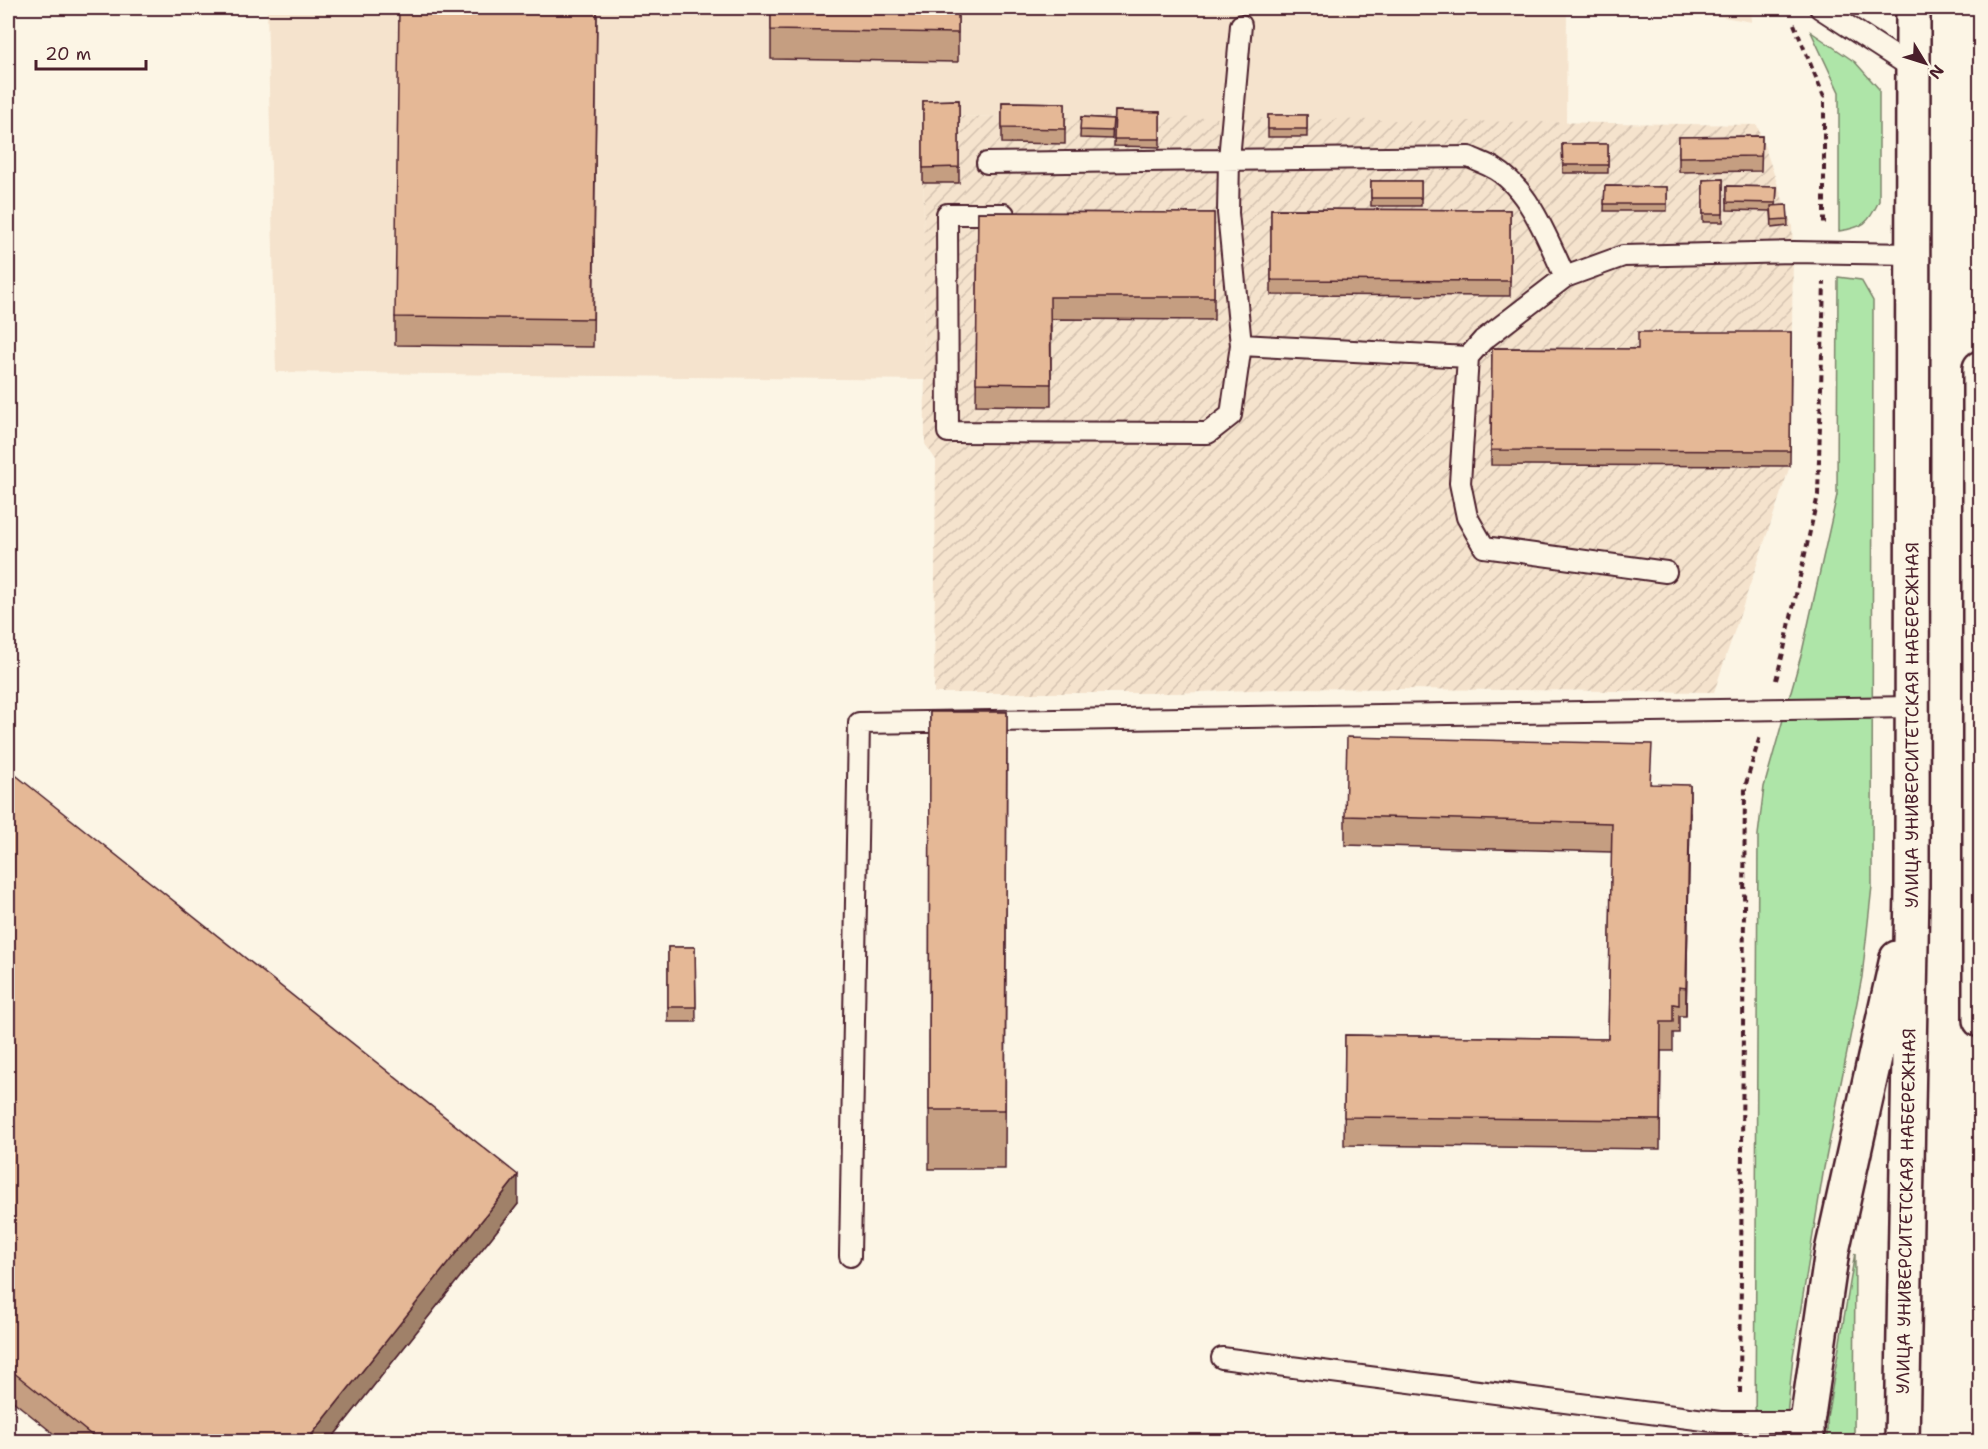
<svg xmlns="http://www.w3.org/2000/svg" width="1988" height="1449" viewBox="0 0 1988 1449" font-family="'Shantell Sans',sans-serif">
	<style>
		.built { fill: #f5e3cd }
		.industrial { fill: url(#industrial-furrows) }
		.grass { fill: #aee5a8; stroke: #7c826a; stroke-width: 1.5 }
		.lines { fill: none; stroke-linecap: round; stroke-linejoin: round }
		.lane-casing { stroke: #4a1f2b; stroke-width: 24 }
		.primary-casing { stroke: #4a1f2b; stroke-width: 38 }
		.path { stroke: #4a1f2b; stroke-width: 4; stroke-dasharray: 6 4.5; stroke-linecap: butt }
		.lane { stroke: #fcf5e5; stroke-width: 20 }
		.primary { stroke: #fcf5e5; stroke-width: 33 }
		.wall { fill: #c59e81; stroke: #4a1f2b; stroke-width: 1.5 }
		.shaded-wall { fill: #a08169; stroke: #4a1f2b; stroke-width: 1.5 }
		.building { fill: #e5b896; stroke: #4a1f2b; stroke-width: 1.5 }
		.labels { text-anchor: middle; stroke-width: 5; stroke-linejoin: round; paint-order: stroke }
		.street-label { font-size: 18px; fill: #4a1f2b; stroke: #fcf5e5 }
	</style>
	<defs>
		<pattern id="industrial-furrows" width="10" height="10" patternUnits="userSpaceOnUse" patternTransform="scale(1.5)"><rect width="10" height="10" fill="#f5e3cd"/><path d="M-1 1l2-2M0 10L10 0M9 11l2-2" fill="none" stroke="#d4c2b0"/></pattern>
	</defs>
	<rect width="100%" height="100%" fill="#fcf5e5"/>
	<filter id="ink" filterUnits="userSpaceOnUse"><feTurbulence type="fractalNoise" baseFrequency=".0167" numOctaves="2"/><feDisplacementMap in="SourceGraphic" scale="12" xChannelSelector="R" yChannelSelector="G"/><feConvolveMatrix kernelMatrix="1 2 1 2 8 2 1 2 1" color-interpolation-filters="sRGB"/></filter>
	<g filter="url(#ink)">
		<!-- built -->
		<path class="built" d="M267 8H1567L1566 123 923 116 925 380 276 372Z
			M1673 8H1751L1752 22Z"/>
		<!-- industrial -->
		<path class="industrial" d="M923 116 1233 118 1757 125 1792 226 1793 252 1790 466 1714 692 1295 688 1177 693H934L936 460 925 444Z"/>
		<!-- grass -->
		<path class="grass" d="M1811 32 1855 62 1879 89V201C1868 224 1864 227 1839 231V92Z
			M1838 277 1861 280 1873 301 1872 886 1862 977 1824 1168 1793 1356 1787 1416V1441L1755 1442 1758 835 1764 787 1802 652 1837 495Z
			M1855 1253 1854 1441H1827V1418Z"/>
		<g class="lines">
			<defs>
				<path id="lane" d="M1820 8 1914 69
					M1241 25 1229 159 1228 213 1241 345 1468 357 1460 483 1467 517 1484 547 1666 572
					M987 163 1469 157C1477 161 1487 164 1495 169 1529 189 1549 242 1565 277
					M1004 214H947L948 432 1208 433 1231 415 1241 345
					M1468 357 1483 340 1565 277 1623 256 1793 252 1912 254
					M850 1256 859 723 1912 707
					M1222 1358 1720 1422H1807"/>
				<g id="primary">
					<path d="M1980 368V1020"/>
					<path d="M1807 1442V1422L1832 1251 1897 958"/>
					<path id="s1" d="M1902 1442 1912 889 1913 8"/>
				</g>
			</defs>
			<!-- lane casing -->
			<use href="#lane" class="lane-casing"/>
			<!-- primary casing -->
			<use href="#primary" class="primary-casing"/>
			<!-- path -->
			<path class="path" d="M1794 24 1824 97V226
				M1776 680 1784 649 1818 495 1824 282
				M1740 1393 1745 787 1760 736"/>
			<!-- lane -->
			<use href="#lane" class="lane"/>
			<!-- primary -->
			<use href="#primary" class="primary"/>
		</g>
		<!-- wall -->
		<path class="wall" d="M597 8 593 347 395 345V317Z
			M771 8H958V62L771 59Z
			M959 100V183H923V101Z
			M1002 102 1065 103V144L1002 143Z
			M1115 111 1160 112V147L1114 146Z
			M1268 115H1307V137H1268Z
			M1081 117 1113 119 1112 139 1080 138Z
			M1762 136 1761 171 1679 172V137Z
			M1562 144H1608V173H1563Z
			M1723 179V222H1703V180Z
			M1371 181H1421V206H1371Z
			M1605 186 1667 187V211H1604Z
			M1727 186 1777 187 1776 206 1787 205 1788 226 1772 228 1771 211 1727 210Z
			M1271 209 1510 210V296L1271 295Z
			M978 212 1214 213V320L1051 319V406L976 405Z
			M1791 332 1790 466 1491 465 1492 348 1638 349Z
			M930 712H1007L1005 1169H929Z
			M8 769 518 1204 329 1442H64L8 1397Z
			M1651 784 1690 813 1686 1016H1679V1033H1673V1051H1661L1660 1149 1344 1145 1345 1035 1608 1039 1612 852 1345 845V816Z
			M668 947H695L696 1022H668Z"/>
		<!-- shaded-wall -->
		<path class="shaded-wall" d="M1690 785V813L1686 1016V988Z
			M518 1175V1204L329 1442H306Z"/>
		<!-- building -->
		<path class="building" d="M399 8H597L593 319 395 317Z
			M771 8H958V33L771 30Z
			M959 100V167L923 168V101Z
			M1002 102 1065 103V129L1002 128Z
			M1115 111 1160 112V139H1114Z
			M1268 115H1307V129H1268Z
			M1081 117 1113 119 1112 131 1080 130Z
			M1762 136 1761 156 1679 157V137Z
			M1562 144H1608V165H1563Z
			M1723 179V214H1703V180Z
			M1371 181H1421V198H1371Z
			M1605 186 1667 187V204H1604Z
			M1727 186 1777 187 1776 203 1727 202Z
			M1787 205 1788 219 1772 220 1771 206Z
			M1271 209 1510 210V281L1271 280Z
			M978 212 1214 213V297H1050L1051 384 976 383Z
			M1638 332H1791L1790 451 1491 450 1492 348 1638 349Z
			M930 712H1007L1005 1110H929Z
			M1347 737 1652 744 1650 784 1690 785 1686 988 1679 987V1005L1673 1004V1022H1661L1660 1120 1344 1117 1345 1035 1608 1039 1612 823 1345 816Z
			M8 769 518 1175 306 1442H100L8 1368Z
			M668 947H695L696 1007H668Z"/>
	</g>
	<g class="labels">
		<!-- street labels -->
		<g class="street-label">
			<text dy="6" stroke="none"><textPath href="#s1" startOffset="717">УЛИЦА УНИВЕРСИТЕТСКАЯ НАБЕРЕЖНАЯ</textPath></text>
			<text dy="6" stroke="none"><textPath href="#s1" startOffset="231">УЛИЦА УНИВЕРСИТЕТСКАЯ НАБЕРЕЖНАЯ</textPath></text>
		</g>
	</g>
	<!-- margin -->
	<rect width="1988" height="1449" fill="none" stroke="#fcf5e5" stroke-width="30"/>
	<rect x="15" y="15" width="1958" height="1419" fill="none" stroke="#4a1f2b" stroke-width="2" filter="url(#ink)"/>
	<!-- north arrow -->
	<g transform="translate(1925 63) rotate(128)" stroke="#fcf5e5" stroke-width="4.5" paint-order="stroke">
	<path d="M0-4.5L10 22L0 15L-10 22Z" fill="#4a1f2b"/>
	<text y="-9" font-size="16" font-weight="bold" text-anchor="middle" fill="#4a1f2b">N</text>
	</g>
	<!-- scale -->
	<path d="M36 60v9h110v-9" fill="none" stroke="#4a1f2b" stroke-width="3"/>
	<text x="45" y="60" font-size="18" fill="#4a1f2b" stroke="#fcf5e5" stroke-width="4.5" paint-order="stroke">20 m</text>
</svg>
